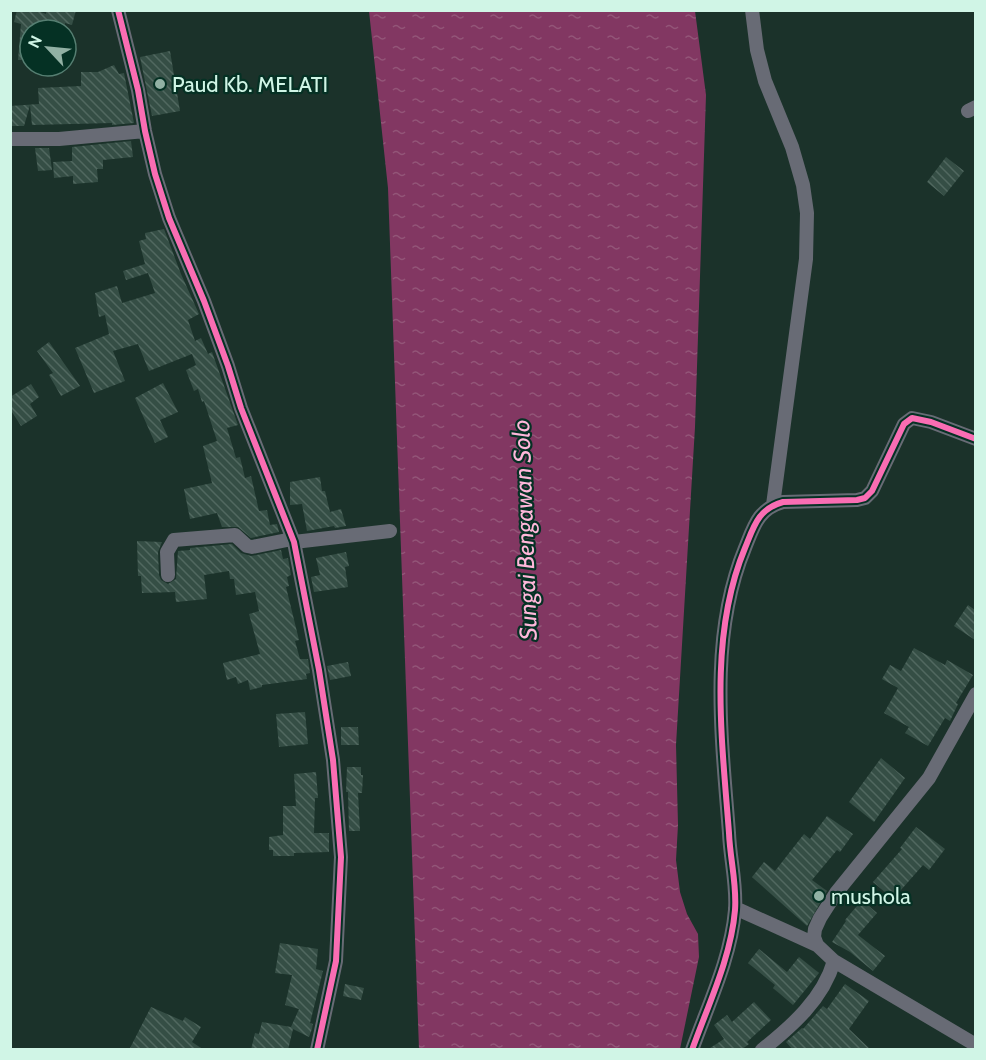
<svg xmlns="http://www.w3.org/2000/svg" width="986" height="1060" viewBox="0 0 986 1060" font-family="Cabin,sans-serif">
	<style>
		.water { fill: url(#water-ripples) }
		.building { fill: url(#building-back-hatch) }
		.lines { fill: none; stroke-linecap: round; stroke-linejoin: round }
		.street { stroke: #686b75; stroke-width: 14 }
		.cycleway-casing { stroke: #053124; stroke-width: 10 }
		.cycleway { stroke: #f96db3; stroke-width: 6 }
		.poi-dot { fill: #91b1a4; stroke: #053124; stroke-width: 2 }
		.labels { text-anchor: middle; stroke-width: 4.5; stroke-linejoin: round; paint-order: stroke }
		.poi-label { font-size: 22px; fill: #d0f5e6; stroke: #053124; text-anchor: start }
		.water-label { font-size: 24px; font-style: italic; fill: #ffb7da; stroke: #053124 }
	</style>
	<defs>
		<pattern id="water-ripples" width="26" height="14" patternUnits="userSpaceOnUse" patternTransform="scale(1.5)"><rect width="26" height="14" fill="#823762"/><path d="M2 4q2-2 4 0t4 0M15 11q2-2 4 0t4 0" fill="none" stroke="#935578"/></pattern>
		<pattern id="building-back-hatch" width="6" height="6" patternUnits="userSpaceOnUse" patternTransform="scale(1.5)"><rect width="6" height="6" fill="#354e45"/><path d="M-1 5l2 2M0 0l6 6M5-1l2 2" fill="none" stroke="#516860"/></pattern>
	</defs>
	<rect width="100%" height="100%" fill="#1b322a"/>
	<!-- water -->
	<path class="water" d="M369 11H695L706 95 695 427 676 745 678 825 676 860 680 892 687 914 698 934 699 957 680 1049H419L388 188Z"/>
	<!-- building -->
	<path class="building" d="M17 10H35L46 14V10H76L72 25 65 23 64 30H38L30 27V60H18L21 24 14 22Z
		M170 51 180 111 152 116 140 57Z
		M114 65 119 74 124 73 134 123 112 125V123L32 125 30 105 24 126H10V106L39 104 38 88 81 86V72H98Z
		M131 141 133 157 103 160V169H97L98 182 73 184V176L54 178 53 162 72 161V147Z
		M35 148H49L52 170 38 171Z
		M946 157 964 171 944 196 927 182Z
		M164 229 181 274 199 314 188 320 195 341 201 338 208 354 212 352 238 425 227 428 236 458 240 457 245 478 251 476 259 511 267 510 270 525 277 524 279 532 251 538 238 527H222L217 513 190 519 184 489 212 483 203 446 217 441 204 401 202 402 198 389 194 391 186 370 196 365 192 354 149 371 138 344 113 351 125 381 94 393 75 348 109 334 105 315 99 317 95 293 117 286 122 303 155 293 148 273 126 280 123 271 145 264 139 241 146 239 145 233Z
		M49 342 80 386 61 396 49 375 53 373 37 351Z
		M163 383 178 412 160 420 168 437 155 443 135 398Z
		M31 384 39 397 30 404 37 416 21 426 10 409V397Z
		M320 477 322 491H325L330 512 341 509 346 526 335 528 334 526 307 531 302 504 290 505V482Z
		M137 541 162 542 158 552 159 575 161 580 168 584 176 579 178 551 190 550V548L232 544 241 553 251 556 281 550 283 559 288 558 291 575 287 577 289 586 286 587 299 640 295 641 300 659H308L310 673 306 674 307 679 262 685V687L250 690 248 680 238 684 236 677 227 680 223 663 260 654 249 614 259 611 255 592 236 595 234 579H230L229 571 204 575 207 599 176 602 175 592 142 593 141 576H138Z
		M346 552 349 566 345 567 348 587 314 592 311 577 320 575 316 558Z
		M968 605 975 610V640L954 626Z
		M914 648 945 665 947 660 973 675 956 703 958 704 950 721 945 718 928 746 905 733 909 727 884 713 898 688 882 679 890 665 901 671Z
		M348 662 351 676 330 680 327 666Z
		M305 712 308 744 279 747 276 714Z
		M341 727H358L359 745H341Z
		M881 758 905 778 874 822 849 802Z
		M347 767H361V775H363L362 793H358L360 831H349L348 792H346Z
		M316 772 318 798H315L314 833H329V852L294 853V856H273V850H269V837L283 835V806H296L294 774Z
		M827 816 853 834 840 852 837 850 812 880 827 891 807 926 752 877 764 862 775 871 804 834 810 839Z
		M916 827 945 849 929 870 923 865 893 899 873 882 902 849 900 848Z
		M862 900 877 913 858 935 885 956 873 971 850 952 832 942 846 921 845 920Z
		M280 943 318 949 316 969 323 971 310 1023 313 1024 312 1029 309 1037 293 1029 288 1050H251L255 1033 259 1034 262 1022 291 1027 299 1009 285 1005 292 975 275 973Z
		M759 949 787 972 799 957 819 973 793 1005 773 988 775 985 748 963Z
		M345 984 364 988 361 1000 343 996Z
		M845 984 869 1001 849 1029 871 1050H793L786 1042 802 1028 803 1029 823 1006 827 1009Z
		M754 1002 771 1020 747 1042 749 1044 741 1050H707L724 1039 714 1025 727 1015 732 1022Z
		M151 1007 183 1021 185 1017 201 1027 192 1042 204 1050H129Z"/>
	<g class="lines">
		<!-- street -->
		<path class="street" d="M118 10 138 90 145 131 155 174 169 218 204 301 228 366 241 408 294 542 319 670 333 760 341 857 336 961 317 1050
			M752 10 757 50 765 81 792 147 803 185 807 213 806 259 773 505
			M968 111 976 107
			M10 139H59L145 131
			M294 542 390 531
			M168 575 167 552 174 540 235 535 247 546 252 547 292 539
			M735 908 817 945 834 961 976 1045
			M817 945 814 937 815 929 820 918 836 893 929 778 976 694
			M692 1050C708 1005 731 958 735 910 737 884 730 859 729 833 722 740 708 637 745 548 754 526 758 509 783 502L857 500 865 498 872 491 904 424 912 418 931 422 976 439
			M762 1050C792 1026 823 999 834 961"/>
		<defs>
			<path id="cycleway" d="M118 10 138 90 145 131 155 174 169 218 204 301 228 366 241 408 294 542 319 670 333 760 341 857 336 961 317 1050
				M692 1050C708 1005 731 958 735 910 737 884 730 859 729 833 722 740 708 637 745 548 754 526 758 509 783 502L857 500 865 498 872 491 904 424 912 418 931 422 976 439"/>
		</defs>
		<!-- cycleway casing -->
		<use href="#cycleway" class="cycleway-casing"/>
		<!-- cycleway -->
		<use href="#cycleway" class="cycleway"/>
	</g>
	<!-- markers -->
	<g class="poi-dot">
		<circle cx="160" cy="84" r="6"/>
		<circle cx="819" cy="896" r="6"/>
	</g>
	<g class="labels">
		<!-- poi labels -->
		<g class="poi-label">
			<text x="172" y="92">Paud Kb. MELATI</text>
			<text x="831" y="904">mushola</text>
		</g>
		<!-- water labels -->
		<g class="water-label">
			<text transform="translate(525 530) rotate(-92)" y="8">Sungai Bengawan Solo</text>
		</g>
	</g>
	<!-- border -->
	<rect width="986" height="1060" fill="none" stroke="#d0f5e6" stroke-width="24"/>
	<!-- north arrow -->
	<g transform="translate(48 48) rotate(296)"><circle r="28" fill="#053124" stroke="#567f72" stroke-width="1.5"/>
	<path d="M0-4.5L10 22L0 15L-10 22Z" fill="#91b1a4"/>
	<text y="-9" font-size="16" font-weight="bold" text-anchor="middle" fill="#d0f5e6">N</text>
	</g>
</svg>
